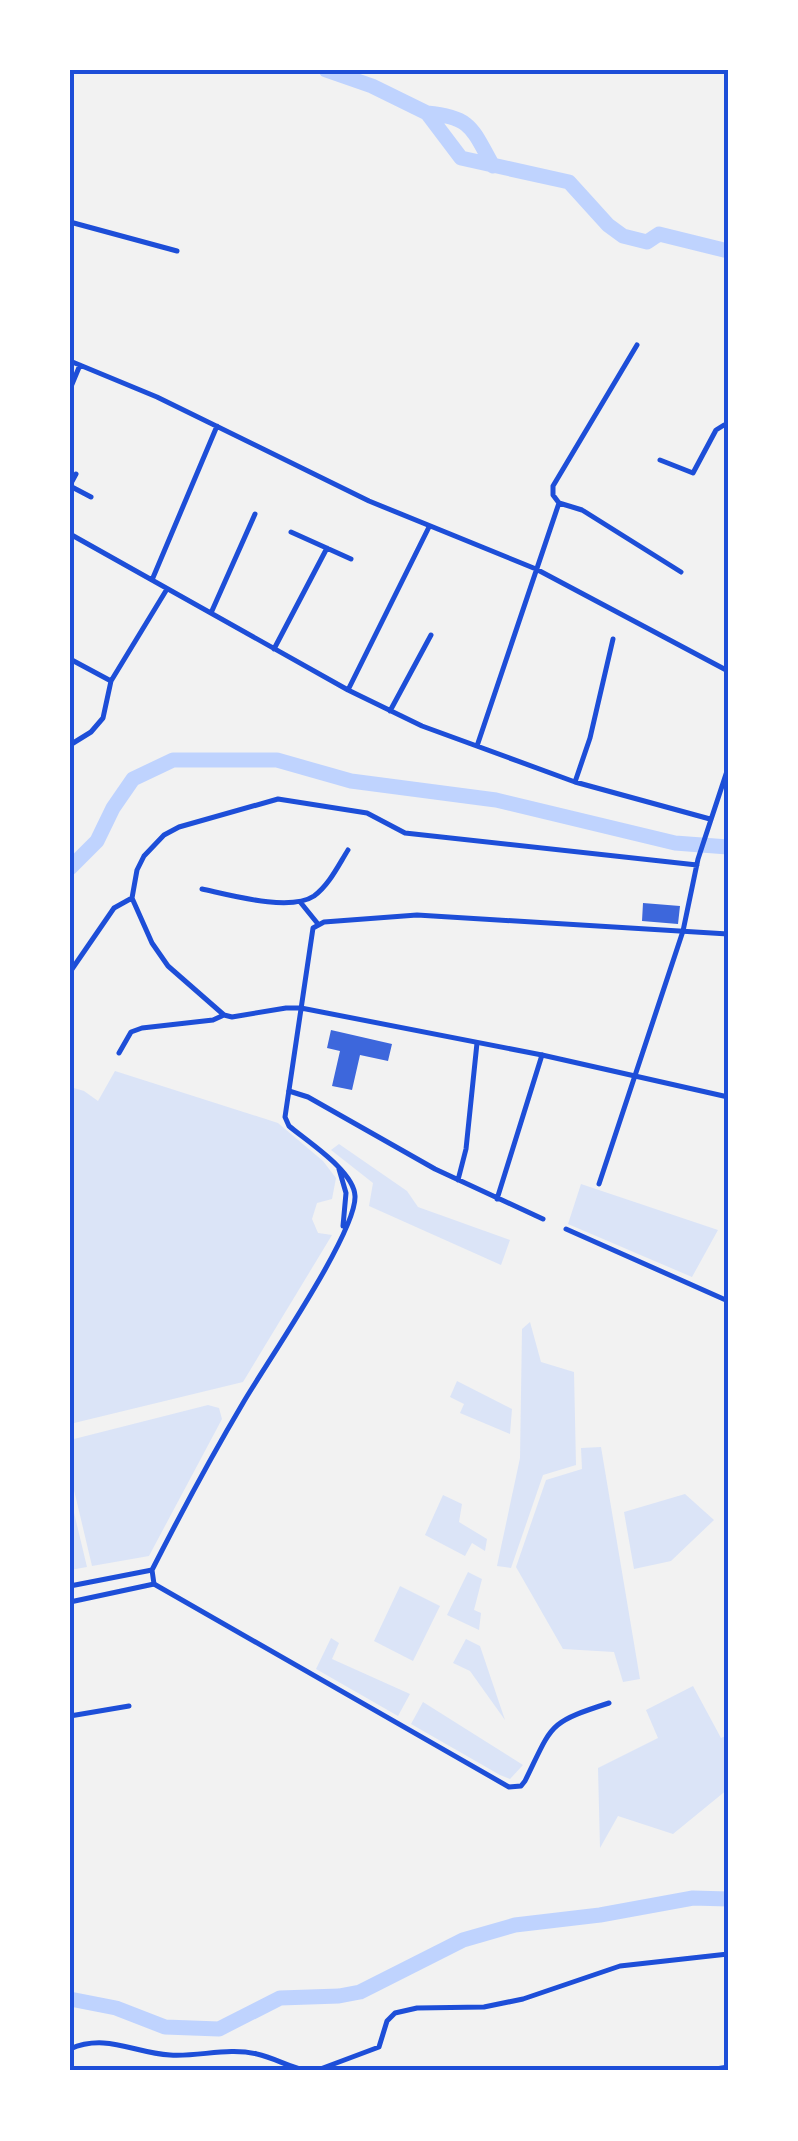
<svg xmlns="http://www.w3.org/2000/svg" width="798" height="2141" viewBox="0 0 798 2141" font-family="'Titillium Web',sans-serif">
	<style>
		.green { fill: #dbe4f7 }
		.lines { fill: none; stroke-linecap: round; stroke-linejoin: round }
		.river { stroke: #bfd3fe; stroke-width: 15 }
		.building { fill: #3d67dc }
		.minor { stroke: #1d4ed8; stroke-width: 5 }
		.tertiary { stroke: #1d4ed8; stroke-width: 5 }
		.neatline { fill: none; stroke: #1d4ed8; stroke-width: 4 }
	</style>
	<rect width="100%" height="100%" fill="#f2f2f2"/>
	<!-- green -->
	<path class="green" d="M115 1071 278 1123 323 1161 336 1178 332 1199 317 1203 312 1219 318 1233 332 1235 243 1382 70 1424V1087L84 1091 98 1101Z
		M339 1144 407 1191 418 1207 510 1240 501 1265 369 1206 373 1183 331 1150Z
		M581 1184 718 1230 692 1277 568 1224Z
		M530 1322 541 1362 574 1372 576 1465 543 1475 511 1568 497 1566 520 1458 522 1329Z
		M457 1381 512 1409 510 1434 460 1413 464 1404 450 1397Z
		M208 1405 219 1408 222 1419 149 1556 92 1566 70 1473V1440Z
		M601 1447 640 1679 623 1682 614 1652 563 1649 516 1567 546 1480 582 1469 581 1448Z
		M685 1494 714 1520 671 1561 634 1569 624 1512Z
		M443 1495 462 1504 459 1522 487 1539 485 1551 472 1543 465 1556 425 1535Z
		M70 1496 87 1567 70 1570Z
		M468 1572 482 1579 474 1610 481 1613 479 1630 447 1615Z
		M400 1586 440 1606 413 1661 374 1641Z
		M331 1638 339 1643 332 1659 410 1694 398 1716 316 1669Z
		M466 1639 480 1646 505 1720 470 1671 453 1663Z
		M693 1686 721 1738 728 1735V1789L673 1834 618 1816 600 1848 598 1768 658 1738 646 1710Z
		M423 1702 523 1765 510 1779 500 1775 411 1724Z"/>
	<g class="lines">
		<!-- river -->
		<path class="river" d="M326 70 372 86 427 113 461 158 569 182 608 225 623 236 647 242 659 234 728 251
			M427 113C472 117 472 129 493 166
			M70 868 97 841 113 808 133 779 173 760H277L351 781 496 800 675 843 728 847
			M70 1999 116 2008 165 2027 219 2029 280 1998 339 1996 360 1992 463 1940 515 1925 600 1915 693 1898 728 1899"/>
	</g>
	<!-- building -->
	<path class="building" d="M643 903 680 906 678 924 642 921Z
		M331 1030 392 1044 388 1061 360 1055 352 1090 332 1086 340 1051 327 1048Z"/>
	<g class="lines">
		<!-- minor -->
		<path class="minor" d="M70 222 177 251
			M70 361 157 397 369 501 536 569 728 671
			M70 389 80 365
			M660 460 693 473 716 430 724 425 728 427
			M70 485 76 474
			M70 486 91 497
			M559 503 582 510 681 572
			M291 532 351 559
			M70 534 348 690 422 726 575 782 710 819
			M152 580 217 426
			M211 613 255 514
			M274 649 327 548
			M70 659 111 681
			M348 690 429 527
			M390 711 431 635
			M70 745 91 732 103 718 111 681 167 589
			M477 746 559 503 553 495V486L637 345
			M575 782 590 738 613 639
			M202 889C230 895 290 912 314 896 329 885 338 866 348 850
			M301 903 318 924
			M70 972 114 908 132 898
			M301 1008H286L232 1017 224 1015 168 966 152 943 132 898 137 870 144 856 164 835 179 827 278 799 367 813 405 833 697 865
			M119 1053 131 1032 142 1028 213 1020 224 1015
			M289 1091 308 1097 435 1169 543 1219
			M458 1180 466 1149 477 1043
			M599 1184 683 931 698 859 728 768
			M497 1199 542 1055
			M566 1229 728 1301
			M154 1584 509 1787 521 1786 525 1781C553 1724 547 1723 609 1703
			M70 1716 129 1706
			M70 2049C106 2033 134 2053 170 2055 199 2057 228 2047 257 2054 276 2058 291 2069 310 2071
			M315 2071 379 2047 387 2021 395 2013 417 2008 484 2007 523 1999 620 1966 728 1954
			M704 2071 728 2067"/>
		<!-- tertiary -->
		<path class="tertiary" d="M301 1008 542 1055 728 1097
			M339 1169 346 1193 343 1226
			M152 1570C181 1513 211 1457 243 1403 265 1365 357 1232 355 1196 354 1171 308 1142 289 1126L285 1117 313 928 324 922 417 915 728 934
			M70 1586 152 1570
			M70 1602 154 1584 152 1570"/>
	</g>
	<!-- border -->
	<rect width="798" height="2141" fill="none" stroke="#ffffff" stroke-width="145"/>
	<rect x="72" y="72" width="654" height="1996" class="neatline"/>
</svg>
